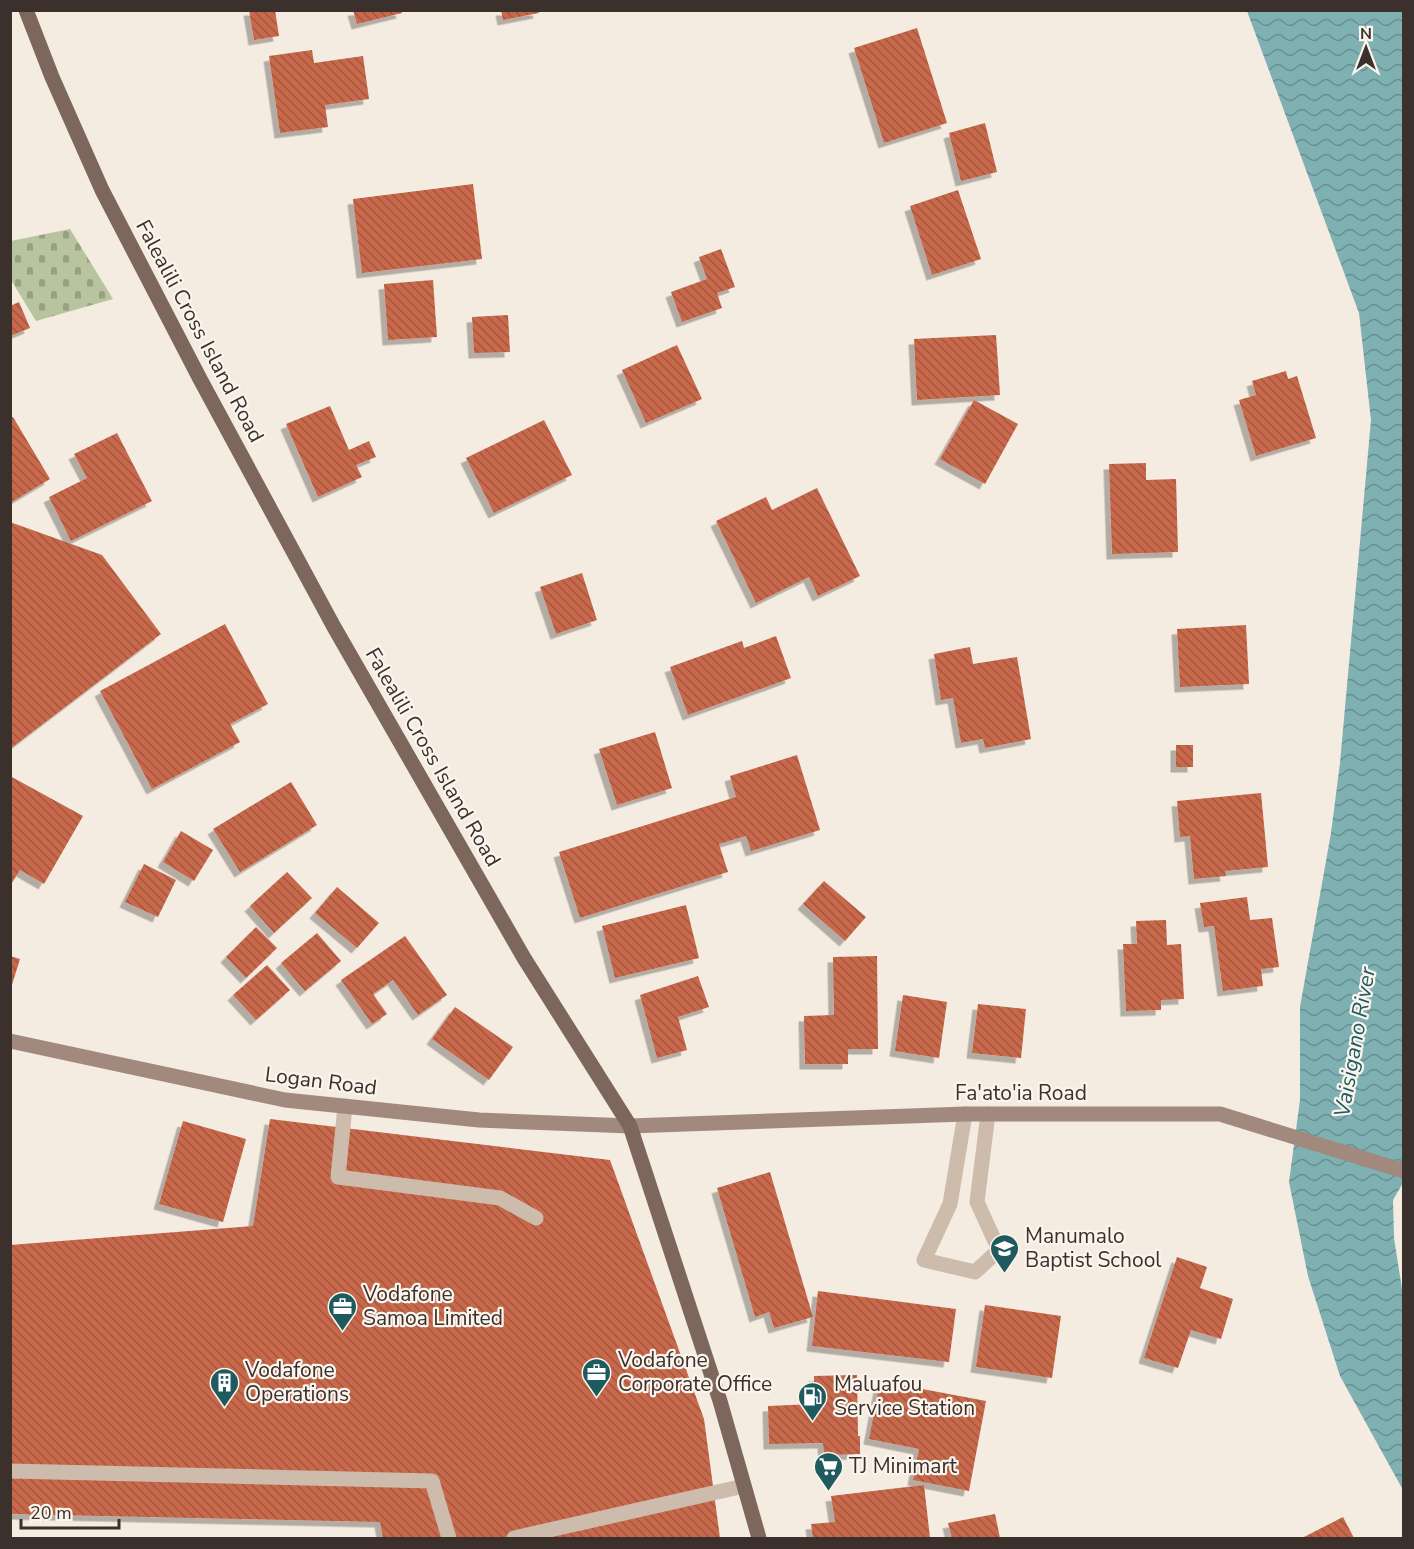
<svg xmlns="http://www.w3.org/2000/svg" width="1414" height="1549" viewBox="0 0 1414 1549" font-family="'Nunito Sans',sans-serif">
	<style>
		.cemetery { fill: url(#cemetery-stones) }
		.water { fill: url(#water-waves) }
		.building { fill: url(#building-back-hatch); filter: url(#shadow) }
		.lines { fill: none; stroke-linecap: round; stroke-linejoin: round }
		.service { stroke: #cdbbac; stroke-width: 15 }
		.secondary { stroke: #a18a7d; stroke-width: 15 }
		.primary { stroke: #7d675c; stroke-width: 15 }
		.labels { text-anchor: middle; stroke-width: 4.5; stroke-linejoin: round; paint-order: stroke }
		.street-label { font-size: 21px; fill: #3b302b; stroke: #fbf5ee }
		.poi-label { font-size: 21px; fill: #3b302b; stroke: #fbf5ee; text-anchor: start }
		.water-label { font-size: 22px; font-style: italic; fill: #1f5a5e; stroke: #fbf5ee }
	</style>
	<defs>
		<pattern id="cemetery-stones" width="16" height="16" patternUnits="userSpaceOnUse" patternTransform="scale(1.5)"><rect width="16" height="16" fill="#b8c4a0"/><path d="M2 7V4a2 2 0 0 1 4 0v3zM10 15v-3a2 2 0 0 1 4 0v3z" fill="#97a083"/></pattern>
		<pattern id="water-waves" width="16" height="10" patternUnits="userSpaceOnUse" patternTransform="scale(1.5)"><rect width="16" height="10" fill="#7fb0b2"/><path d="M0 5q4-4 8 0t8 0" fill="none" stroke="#699091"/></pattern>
		<pattern id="building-back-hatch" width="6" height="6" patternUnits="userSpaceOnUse" patternTransform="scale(1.5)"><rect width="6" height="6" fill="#c8694b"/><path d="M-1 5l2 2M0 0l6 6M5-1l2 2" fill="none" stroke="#a4573f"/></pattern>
		<filter id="shadow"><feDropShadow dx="-5.5" dy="5.5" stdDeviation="0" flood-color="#0004"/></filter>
	</defs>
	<rect width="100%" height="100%" fill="#f4ebe1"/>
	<!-- cemetery -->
	<path class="cemetery" d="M70 229 113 299 36 321 11 280V241Z"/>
	<!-- water -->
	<path class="water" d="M1247 11H1403L1404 1181 1393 1200 1394 1238 1404 1302 1403 1490 1340 1376 1308 1276 1289 1182 1300 1100V1007L1331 833 1340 763 1371 420 1359 313Z"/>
	<!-- building -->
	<path class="building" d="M249 10H275L279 36 254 40Z
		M353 10H401L402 13 357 24Z
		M501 10H538L539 13 503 20Z
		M917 28 947 123 884 143 854 48Z
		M312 50 314 63 363 56 369 99 325 105 328 127 280 133 269 56Z
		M985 123 997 172 961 181 949 133Z
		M473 184 482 259 362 273 353 199Z
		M958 190 981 259 932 275 910 206Z
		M721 249 735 287 717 293 722 308 682 322 671 292 707 279 699 257Z
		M433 280 437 337 388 340 384 284Z
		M19 302 30 328 10 336V306Z
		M508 315 510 352 474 353 472 317Z
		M996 335 1000 395 917 400 914 339Z
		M677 345 702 399 646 423 622 370Z
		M1286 371 1288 379 1297 376 1316 438 1256 456 1239 400 1256 395 1252 381Z
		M974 400 1018 424 985 484 940 459Z
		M330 406 349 450 369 441 376 457 356 465 362 477 318 497 286 424Z
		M13 417 50 479 10 503V418Z
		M544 420 572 475 494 513 466 458Z
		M117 433 152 501 71 541 49 497 87 478 74 454Z
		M1146 463V480L1176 479 1178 552 1112 554 1109 464Z
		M817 488 860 576 818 596 809 577 756 603 716 521 766 497 772 510Z
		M10 522 102 555 161 634 10 749Z
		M582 573 597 620 556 634 540 587Z
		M225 624 268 704 230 724 240 742 152 789 100 691Z
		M1246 625 1249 684 1180 687 1177 629Z
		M776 636 791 678 688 715 670 667 742 641 744 648Z
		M970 647 973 664 1017 657 1031 739 985 748 983 739 961 743 953 698 941 700 934 654Z
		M655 732 672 788 617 805 599 749Z
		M1176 745H1193V767H1176Z
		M797 755 820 830 751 851 746 836 719 844 728 872 580 918 559 852 736 797 730 776Z
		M10 776 83 816 44 884 20 870 10 886Z
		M291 782 317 825 240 872 213 829Z
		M1261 793 1268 867 1225 871 1226 876 1194 879 1190 836 1180 837 1177 801Z
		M181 831 213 850 194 881 163 862Z
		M144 864 176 880 158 917 125 902Z
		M287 872 312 898 274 933 250 906Z
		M824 881 866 917 845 941 803 904Z
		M337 887 379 923 357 948 315 913Z
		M1247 897 1250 920 1272 918 1279 967 1261 969 1263 986 1223 991 1214 926 1204 927 1200 903Z
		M686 905 699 958 615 978 602 926Z
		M1166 920 1167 945 1181 944 1184 999 1161 1000V1010L1126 1011 1123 944H1137L1136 921Z
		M256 927 277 948 246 978 226 957Z
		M317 933 341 961 305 991 281 963Z
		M405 936 447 995 418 1015 393 980 373 994 387 1014 372 1024 341 980Z
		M10 956 20 959 11 988H10Z
		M877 956 878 1049H848V1064H805L804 1016 834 1015 833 957Z
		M267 965 290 990 256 1020 233 995Z
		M698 976 709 1007 678 1017 687 1050 657 1058 640 995Z
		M903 995 947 1002 939 1058 895 1051Z
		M978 1004 1026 1009 1021 1058 972 1053Z
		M455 1007 513 1047 489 1080 432 1039Z
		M270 1119 610 1160 704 1419 720 1538H383L380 1522 10 1514V1245L253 1226Z
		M183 1121 246 1139 223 1222 159 1204Z
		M770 1172 813 1317 774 1328 769 1312 755 1317 717 1188Z
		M1177 1257 1207 1267 1200 1288 1233 1299 1221 1339 1191 1330 1178 1368 1144 1358Z
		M818 1291 956 1309 949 1362 812 1346Z
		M985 1305 1061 1316 1052 1378 976 1367Z
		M857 1375 858 1436H860V1454L824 1455 823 1443 769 1444 768 1406 814 1404V1376Z
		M880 1381 986 1401 969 1491 913 1480 919 1449 869 1439Z
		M924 1485 930 1538H813L811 1524 835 1522 831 1496Z
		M995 1514 1000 1538H952L948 1523Z
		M1343 1517 1354 1538H1302Z"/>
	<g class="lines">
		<!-- service -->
		<path class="service" d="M345 1106 338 1177 500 1198 536 1218
			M965 1114 950 1204 924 1260 975 1272 999 1250 977 1202 988 1114
			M10 1471 432 1481 449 1538
			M514 1538 744 1486"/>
		<!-- secondary -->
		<path class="secondary" d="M10 1041 285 1100 479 1120 630 1126 965 1114H1220L1404 1171"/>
		<!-- primary -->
		<path class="primary" d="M26 10 52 77 102 190 200 379 334 627 524 958 630 1126 720 1401 759 1538"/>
	</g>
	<!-- icons -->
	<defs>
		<symbol id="school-pin" viewBox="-11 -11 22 30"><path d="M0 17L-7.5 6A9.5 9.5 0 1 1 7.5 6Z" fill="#1f5a5e" stroke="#fbf5ee"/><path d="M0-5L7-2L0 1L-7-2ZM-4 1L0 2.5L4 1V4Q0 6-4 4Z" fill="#fff"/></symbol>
		<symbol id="office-pin" viewBox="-11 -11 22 30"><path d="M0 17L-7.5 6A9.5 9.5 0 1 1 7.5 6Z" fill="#1f5a5e" stroke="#fbf5ee"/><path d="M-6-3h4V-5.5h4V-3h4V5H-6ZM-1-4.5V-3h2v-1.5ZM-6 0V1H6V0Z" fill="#fff"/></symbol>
		<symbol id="building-pin" viewBox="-11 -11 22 30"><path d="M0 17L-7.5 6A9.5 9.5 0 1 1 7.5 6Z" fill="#1f5a5e" stroke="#fbf5ee"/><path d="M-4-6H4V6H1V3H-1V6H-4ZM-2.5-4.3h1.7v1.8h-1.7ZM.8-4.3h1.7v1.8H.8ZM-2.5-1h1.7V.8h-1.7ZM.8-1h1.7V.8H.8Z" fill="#fff"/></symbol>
		<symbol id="fuel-pin" viewBox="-11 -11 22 30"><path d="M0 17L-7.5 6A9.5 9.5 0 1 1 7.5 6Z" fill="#1f5a5e" stroke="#fbf5ee"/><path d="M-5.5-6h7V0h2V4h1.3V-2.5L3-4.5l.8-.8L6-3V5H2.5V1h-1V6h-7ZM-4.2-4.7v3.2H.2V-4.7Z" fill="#fff"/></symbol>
		<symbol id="supermarket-pin" viewBox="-11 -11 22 30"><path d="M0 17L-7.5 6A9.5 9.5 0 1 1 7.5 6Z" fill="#1f5a5e" stroke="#fbf5ee"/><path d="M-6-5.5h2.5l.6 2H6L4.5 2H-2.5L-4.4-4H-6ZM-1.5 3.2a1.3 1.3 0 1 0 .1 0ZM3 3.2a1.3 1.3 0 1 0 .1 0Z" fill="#fff"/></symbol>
	</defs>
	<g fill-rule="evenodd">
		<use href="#school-pin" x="988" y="1232" width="33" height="45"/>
		<use href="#office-pin" x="326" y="1290" width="33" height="45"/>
		<use href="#office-pin" x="580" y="1356" width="33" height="45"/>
		<use href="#building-pin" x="208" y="1366" width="33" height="45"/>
		<use href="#fuel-pin" x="796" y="1380" width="33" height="45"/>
		<use href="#supermarket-pin" x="812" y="1450" width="33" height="45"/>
	</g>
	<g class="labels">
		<!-- street labels -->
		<g class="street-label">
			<text transform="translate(200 331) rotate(62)" y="7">Falealili Cross Island Road</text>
			<text transform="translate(433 757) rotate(60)" y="7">Falealili Cross Island Road</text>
			<text transform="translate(321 1081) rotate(7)" y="7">Logan Road</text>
			<text x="1021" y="1100">Fa'ato'ia Road</text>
		</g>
		<!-- poi labels -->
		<g class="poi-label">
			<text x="1025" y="1243">Manumalo<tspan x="1025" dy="24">Baptist School</tspan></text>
			<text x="363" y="1301">Vodafone<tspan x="363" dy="24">Samoa Limited</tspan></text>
			<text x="618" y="1367">Vodafone<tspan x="618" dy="24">Corporate Office</tspan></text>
			<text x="245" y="1377">Vodafone<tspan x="245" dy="24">Operations</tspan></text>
			<text x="834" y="1391">Maluafou<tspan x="834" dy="24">Service Station</tspan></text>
			<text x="849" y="1473">TJ Minimart</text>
		</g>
		<!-- water labels -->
		<g class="water-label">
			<text transform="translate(1354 1042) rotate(-80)" y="8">Vaisigano River</text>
		</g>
	</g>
	<!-- border -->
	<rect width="1414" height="1549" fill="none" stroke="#3b302b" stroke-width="24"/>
	<!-- north arrow -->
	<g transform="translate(1366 48)" stroke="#fbf5ee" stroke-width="4.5" paint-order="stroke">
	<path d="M0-4.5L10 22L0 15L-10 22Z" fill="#3b302b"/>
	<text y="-9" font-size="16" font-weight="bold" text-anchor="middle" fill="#3b302b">N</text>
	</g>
	<!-- scale -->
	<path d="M21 1519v9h98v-9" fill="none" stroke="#3b302b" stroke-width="3"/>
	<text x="30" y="1519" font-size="18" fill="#3b302b" stroke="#fbf5ee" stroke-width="4.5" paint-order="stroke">20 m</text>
</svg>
